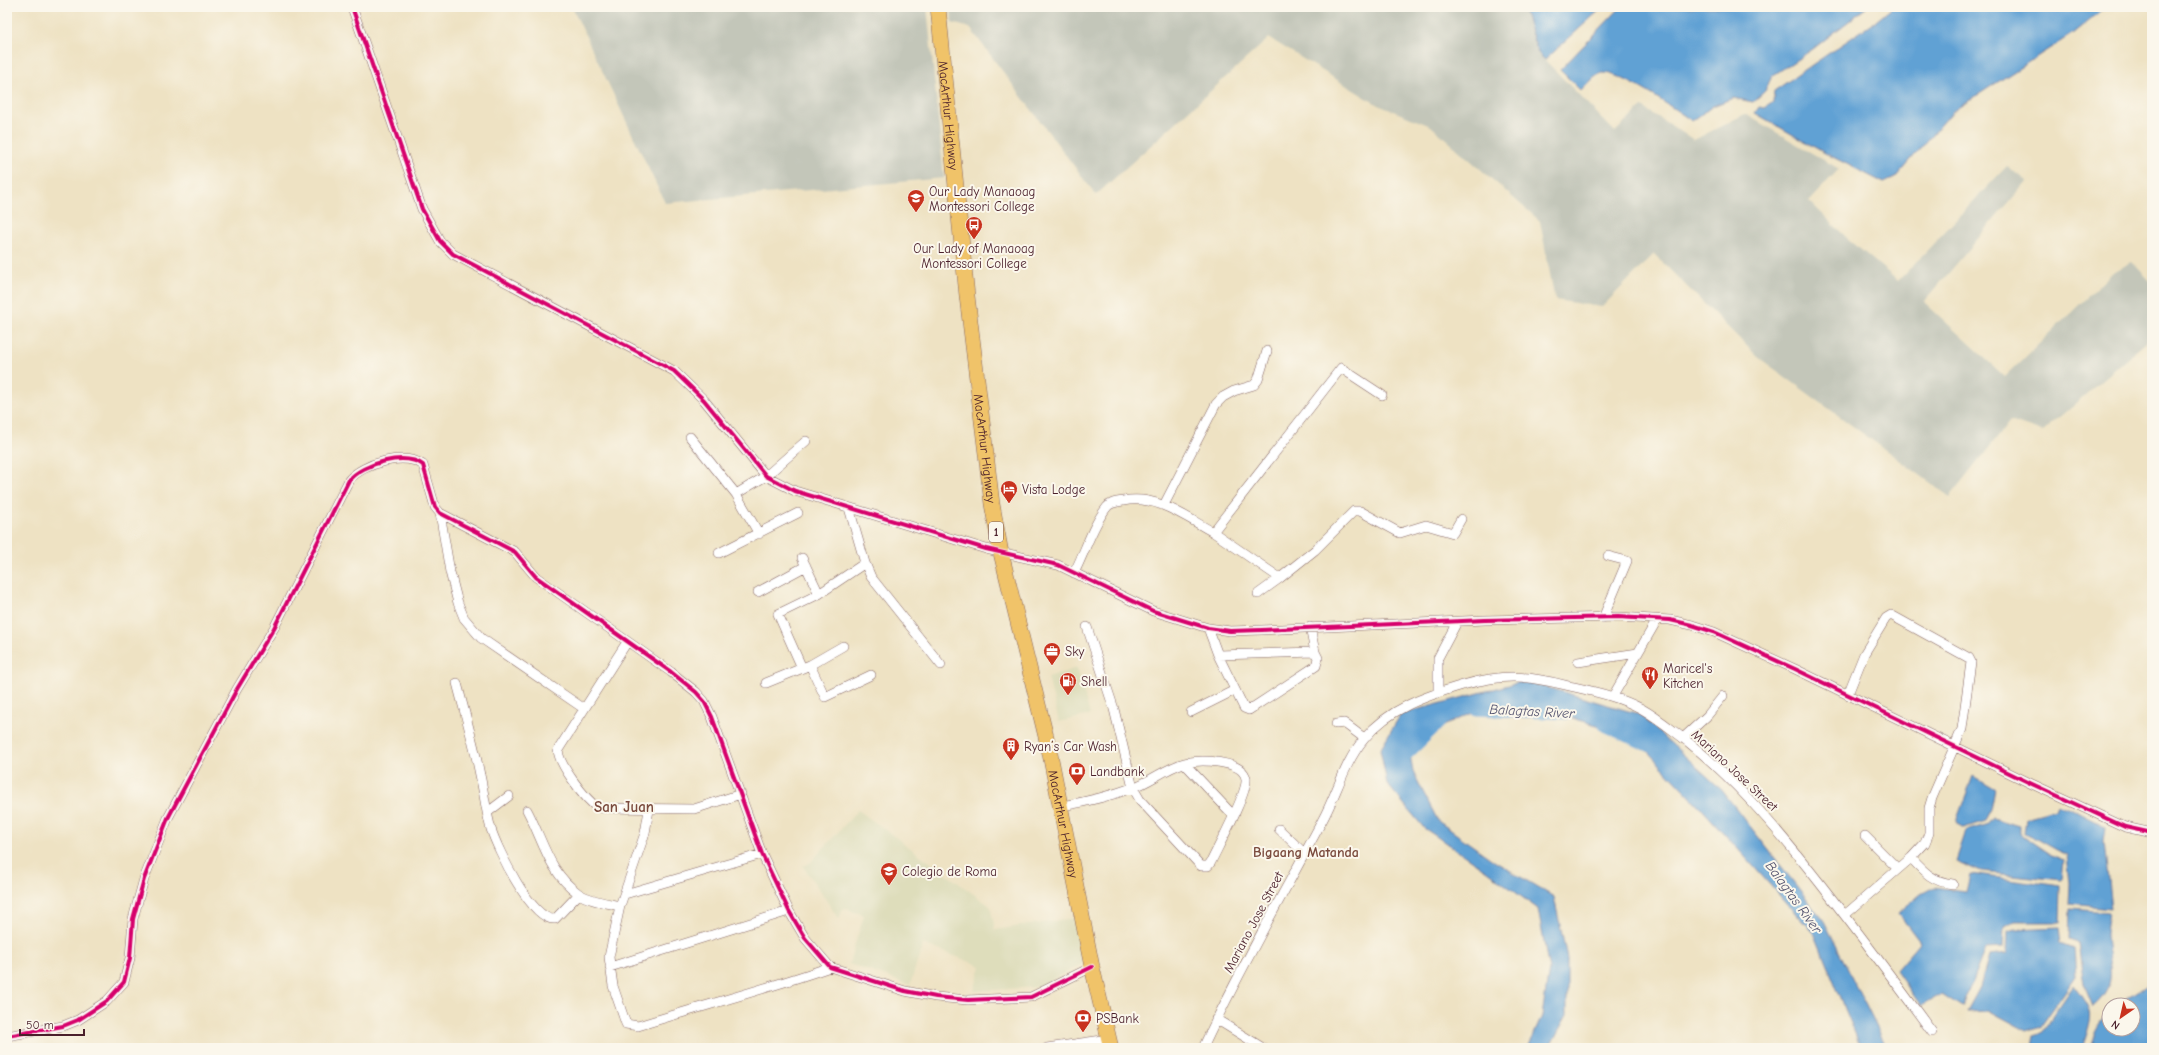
<svg xmlns="http://www.w3.org/2000/svg" width="2159" height="1055" viewBox="0 0 2159 1055" font-family="'Comic Neue',sans-serif">
	<style>
		.built { fill: #deddbb }
		.industrial { fill: #c3c6b9 }
		.water { fill: #60a1d4; stroke: #556080 }
		.lines { fill: none; stroke-linecap: round; stroke-linejoin: round }
		.river { stroke: #60a1d4; stroke-width: 15 }
		.minor-casing { stroke: #836360; stroke-width: 10 }
		.trunk-casing { stroke: #836360; stroke-width: 16 }
		.minor { stroke: #fff; stroke-width: 9 }
		.trunk { stroke: #f0c369; stroke-width: 15 }
		.cycleway-casing { stroke: #fbf7ec; stroke-width: 6 }
		.cycleway { stroke: #d6006c; stroke-width: 4 }
		.labels { text-anchor: middle; stroke-width: 4; stroke-linejoin: round; paint-order: stroke }
		.shield { fill: #fbf7ec; stroke: #7f6065; stroke-width: 1 }
		.shield-label { font-size: 12px; font-weight: bold; fill: #4a1f2b }
		.street-label { font-size: 13px; fill: #4a1f2b; stroke: #fbf7ec }
		.poi-label { font-size: 13px; fill: #4a1f2b; stroke: #fbf7ec; text-anchor: start }
		.water-label { font-size: 14px; font-style: italic; fill: #53536f; stroke: #fbf7ec }
		.neighbourhood-label { font-size: 14px; font-weight: bold; fill: #7b4b3e; stroke: #fbf7ec }
		.quarter-label { font-size: 15px; font-weight: bold; fill: #7b4b3e; stroke: #fbf7ec }
	</style>
	<rect width="100%" height="100%" fill="#fbf7ec"/>
	<filter id="ink" filterUnits="userSpaceOnUse"><feTurbulence type="fractalNoise" baseFrequency=".025" numOctaves="2"/><feDisplacementMap in="SourceGraphic" scale="8" xChannelSelector="R" yChannelSelector="G"/><feConvolveMatrix kernelMatrix="1 2 1 2 8 2 1 2 1" color-interpolation-filters="sRGB"/></filter>
	<filter id="wash" filterUnits="userSpaceOnUse"><feTurbulence type="fractalNoise" baseFrequency=".012" numOctaves="4" result="noise"/><feDisplacementMap in="SourceGraphic" scale="16" xChannelSelector="R" yChannelSelector="G"/><feGaussianBlur stdDeviation="0.9" result="paint"/><feColorMatrix in="noise" values="0 0 0 0 0 0 0 0 0 0 0 0 0 0 0 0 0 1.4 0 .05"/><feComposite in="paint" operator="in"/></filter>
	<g filter="url(#wash)">
		<rect width="100%" height="100%" fill="#eee2c3"/>
		<!-- built -->
		<path class="built" d="M1077 668 1090 715 1059 722 1048 677Z
			M858 810 990 906 995 930 1074 918 1082 964 1038 987 974 991 981 966 923 944 910 985 849 964 864 915 843 908 839 919 803 866 810 863Z"/>
		<!-- industrial -->
		<path class="industrial" d="M572 7H927L944 178 665 203Z
			M951 7H1524L1538 53 1615 132 1642 107 1694 140 1745 114 1839 169 1809 201 1847 238 1898 281 2007 166 2027 181 1924 302 2005 377 2113 272 2132 262 2152 283V337L2042 432 2010 421 1950 497 1758 357 1654 254 1602 307 1555 300 1540 221 1431 126 1378 105 1269 38 1096 195 970 28 952 23Z"/>
		<!-- water -->
		<path class="water" d="M1523 7H1603L1545 60 1538 53Z
			M1621 7H1867L1813 49 1772 76 1765 91 1753 102 1733 98 1713 106 1692 121C1676 110 1620 71 1602 73 1595 75 1586 86 1581 91L1560 70Z
			M1893 7H2105L2072 34 1953 111 1895 178 1884 183 1823 152 1755 113 1759 107 1765 108 1773 102 1774 91 1876 21Z
			M1520 682H1528L1639 714 1721 789 1824 921 1887 1048H1861L1815 935 1701 808 1632 735 1523 704 1475 712 1421 736 1410 755 1413 772 1438 821 1494 861 1554 897 1567 958V1015L1549 1048H1528L1542 1016 1549 970 1538 909 1487 871 1424 828 1387 784 1380 749 1401 714Z
			M1973 776 1995 789 1991 810 1985 821 1964 828 1957 824V819Z
			M2057 805 2067 807 2106 827 2104 842 2111 908 2069 904 2070 884 2067 855C2051 849 2039 839 2024 833L2026 818 2055 810Z
			M1993 818 2020 826V834L2051 855 2064 860 2062 880 1981 872 1956 861 1966 831 1988 824Z
			M1970 874 2061 886 2060 922H2014L2004 927 2003 948 1985 949 1962 1007 1942 994 1921 1006 1896 970 1920 942 1898 913 1921 894 1934 887 1966 891Z
			M2070 909 2109 912C2108 920 2106 929 2106 936 2108 967 2120 983 2093 1007L2084 985 2078 943 2069 940Z
			M2059 927 2061 944 2074 949 2076 976 2041 1026 2027 1031 1988 1010 1967 1011 1980 987 1989 956 2007 954 2008 931 2015 929Z
			M2152 981V1048H2091C2092 1034 2099 1022 2109 1012V1029H2133V1005H2116Z
			M2074 985C2079 992 2087 1002 2090 1010 2093 1022 2084 1036 2083 1048H2033L2035 1035 2042 1032Z"/>
		<g class="lines">
			<!-- river -->
			<path class="river" d="M1476 708 1566 712
				M1606 725 1653 746
				M1403 756 1439 721"/>
		</g>
	</g>
	<g filter="url(#ink)">
		<g class="lines">
			<defs>
				<path id="minor" d="M352 7 422 209 440 241 453 254 674 371 704 400 766 476 795 491 986 549 1058 565 1153 611 1208 628 1230 631 1262 630 1485 620 1618 617 1670 620 1692 625 1714 632 1795 669 2032 784 2125 827 2152 833
					M690 437 736 494 759 534
					M736 494 766 476 806 441
					M1164 505 1216 404 1223 397 1234 391 1254 385 1258 380 1267 351
					M849 508 865 563 871 577 941 665
					M440 513 450 572 458 603 464 618 481 638 583 708
					M1213 532 1280 578 1315 550 1354 511H1360L1400 533 1426 525 1453 533 1461 519
					M719 553 798 513
					M802 558 819 594
					M1074 573C1085 552 1092 526 1107 507 1111 502 1117 502 1123 501 1157 494 1185 517 1213 532L1341 368 1382 395
					M758 592 806 566
					M1258 594 1280 578
					M1603 618 1627 561 1608 556
					M1208 628 1218 655 1315 652
					M627 642 558 750C559 765 585 799 598 808L694 809 741 794
					M1218 655 1244 708 1249 710 1316 666 1318 658 1315 652 1310 627
					M1578 662 1638 653
					M810 665 825 697 871 675
					M802 668 778 614 819 594 865 563
					M457 683C465 714 474 744 480 775 484 792 486 812 491 829 497 848 532 922 555 919L579 894
					M766 683 810 665 843 646
					M1438 692V658L1457 622
					M1613 696 1657 620
					M1191 712 1235 690
					M1336 724 1344 723 1364 738
					M1683 738 1707 716 1723 696
					M1184 763 1233 815
					M1062 806C1085 802 1110 796 1132 788 1150 782 1166 768 1184 763 1198 759 1244 760 1246 779 1248 792 1218 847 1211 862L1208 866H1201L1140 800 1133 788 1114 709 1087 627
					M527 810C543 840 549 873 578 893 589 901 608 903 620 906
					M649 810 645 833 620 906 609 957 613 986 626 1024 638 1026C702 1006 767 989 830 967
					M488 812 509 796
					M1279 829 1305 854
					M1865 836 1898 869
					M1911 858C1924 872 1933 882 1953 884
					M625 894 762 854
					M1846 914 1911 858 1925 843 1929 833V808L1932 798 1962 729 1971 662 1969 658 1891 615 1886 618 1864 654 1848 694
					M610 967 789 911
					M1216 1019 1263 1048
					M7 1036 63 1026 78 1020 107 1001 124 982 130 958 133 919 144 879 168 818 237 689 274 628 349 480C363 463 405 452 423 465L435 507 440 513 515 552 536 577 671 672 696 692 704 701 712 717 762 854 789 911 805 938 830 967 905 991 936 997 968 1000 1031 997 1092 967
					M1047 1048 1109 1039
					M1203 1048C1239 970 1282 897 1322 821 1337 794 1344 763 1364 739 1389 708 1426 696 1463 685 1503 674 1524 675 1565 685 1591 691 1618 696 1642 709 1658 718 1672 730 1687 741 1733 778 1770 821 1807 867 1850 921 1891 976 1932 1032"/>
				<g id="trunk">
					<path id="s1" d="M938 7 967 296 992 504 1001 553 1049 749 1092 967 1111 1048"/>
				</g>
			</defs>
			<!-- minor casing -->
			<use href="#minor" class="minor-casing"/>
			<!-- trunk casing -->
			<use href="#trunk" class="trunk-casing"/>
			<!-- minor -->
			<use href="#minor" class="minor"/>
			<!-- trunk -->
			<use href="#trunk" class="trunk"/>
			<defs>
				<path id="cycleway" d="M352 7 422 209 440 241 453 254 674 371 704 400 766 476 795 491 986 549 1058 565 1153 611 1208 628 1230 631 1262 630 1485 620 1618 617 1670 620 1692 625 1714 632 1795 669 2032 784 2125 827 2152 833
					M7 1036 63 1026 78 1020 107 1001 124 982 130 958 133 919 144 879 168 818 237 689 274 628 349 480C363 463 405 452 423 465L435 507 440 513 515 552 536 577 671 672 696 692 704 701 712 717 762 854 789 911 805 938 830 967 905 991 936 997 968 1000 1031 997 1092 967"/>
			</defs>
			<!-- cycleway casing -->
			<use href="#cycleway" class="cycleway-casing"/>
			<!-- cycleway -->
			<use href="#cycleway" class="cycleway"/>
		</g>
	</g>
	<!-- icons -->
	<defs>
		<symbol id="university-pin" viewBox="-11 -11 22 30"><path d="M0 17L-7.5 6A9.5 9.5 0 1 1 7.5 6Z" fill="#c8321e" stroke="#fbf7ec"/><path d="M0-5L7-2L0 1L-7-2ZM-4 1L0 2.5L4 1V4Q0 6-4 4Z" fill="#fff"/></symbol>
		<symbol id="bus-pin" viewBox="-11 -11 22 30"><path d="M0 17L-7.5 6A9.5 9.5 0 1 1 7.5 6Z" fill="#c8321e" stroke="#fbf7ec"/><path d="M-5-6H5V4H4V6H2V4H-2V6H-4V4H-5ZM-3.5-4V0h7V-4ZM-3.5 1.2v1.5H-2V1.2ZM2 1.2v1.5H3.5V1.2Z" fill="#fff"/></symbol>
		<symbol id="hotel-pin" viewBox="-11 -11 22 30"><path d="M0 17L-7.5 6A9.5 9.5 0 1 1 7.5 6Z" fill="#c8321e" stroke="#fbf7ec"/><path d="M-6-4.5h1.5V1H6V5H4.5V3h-9V5H-6ZM-4 0a1.8 1.8 0 1 1 3.6 0ZM.5 0V-2.5h3Q6-2.5 6 0Z" fill="#fff"/></symbol>
		<symbol id="office-pin" viewBox="-11 -11 22 30"><path d="M0 17L-7.5 6A9.5 9.5 0 1 1 7.5 6Z" fill="#c8321e" stroke="#fbf7ec"/><path d="M-6-3h4V-5.5h4V-3h4V5H-6ZM-1-4.5V-3h2v-1.5ZM-6 0V1H6V0Z" fill="#fff"/></symbol>
		<symbol id="restaurant-pin" viewBox="-11 -11 22 30"><path d="M0 17L-7.5 6A9.5 9.5 0 1 1 7.5 6Z" fill="#c8321e" stroke="#fbf7ec"/><path d="M-5-6h1v4h1v-4h1v4h1v-4h1v5L-1.5 .5V6h-2V.5L-5-1ZM5-6V6H3V1.5H1.5Q1.5-4 5-6Z" fill="#fff"/></symbol>
		<symbol id="fuel-pin" viewBox="-11 -11 22 30"><path d="M0 17L-7.5 6A9.5 9.5 0 1 1 7.5 6Z" fill="#c8321e" stroke="#fbf7ec"/><path d="M-5.5-6h7V0h2V4h1.3V-2.5L3-4.5l.8-.8L6-3V5H2.5V1h-1V6h-7ZM-4.2-4.7v3.2H.2V-4.7Z" fill="#fff"/></symbol>
		<symbol id="building-pin" viewBox="-11 -11 22 30"><path d="M0 17L-7.5 6A9.5 9.5 0 1 1 7.5 6Z" fill="#c8321e" stroke="#fbf7ec"/><path d="M-4-6H4V6H1V3H-1V6H-4ZM-2.5-4.3h1.7v1.8h-1.7ZM.8-4.3h1.7v1.8H.8ZM-2.5-1h1.7V.8h-1.7ZM.8-1h1.7V.8H.8Z" fill="#fff"/></symbol>
		<symbol id="bank-pin" viewBox="-11 -11 22 30"><path d="M0 17L-7.5 6A9.5 9.5 0 1 1 7.5 6Z" fill="#c8321e" stroke="#fbf7ec"/><path d="M-6-4H6V4H-6ZM0-2.3a2.3 2.3 0 1 0 0 4.6a2.3 2.3 0 1 0 0-4.6Z" fill="#fff"/></symbol>
	</defs>
	<g fill-rule="evenodd">
		<use href="#university-pin" x="906" y="188" width="20" height="27"/>
		<use href="#bus-pin" x="964" y="215" width="20" height="27"/>
		<use href="#hotel-pin" x="999" y="479" width="20" height="27"/>
		<use href="#office-pin" x="1042" y="641" width="20" height="27"/>
		<use href="#restaurant-pin" x="1640" y="665" width="20" height="27"/>
		<use href="#fuel-pin" x="1058" y="671" width="20" height="27"/>
		<use href="#building-pin" x="1001" y="736" width="20" height="27"/>
		<use href="#bank-pin" x="1067" y="761" width="20" height="27"/>
		<use href="#university-pin" x="879" y="861" width="20" height="27"/>
		<use href="#bank-pin" x="1073" y="1008" width="20" height="27"/>
	</g>
	<g class="labels">
		<!-- shield labels -->
		<rect class="shield" x="989" y="522" width="14" height="20" rx="3"/>
		<g class="shield-label">
			<text x="996" y="536">1</text>
		</g>
		<!-- street labels -->
		<g class="street-label">
			<text dy="5" stroke="none"><textPath href="#s1" startOffset="109">MacArthur Highway</textPath></text>
			<text dy="5" stroke="none"><textPath href="#s1" startOffset="444">MacArthur Highway</textPath></text>
			<text transform="translate(1735 770) rotate(43)" y="5">Mariano Jose Street</text>
			<text dy="5" stroke="none"><textPath href="#s1" startOffset="828">MacArthur Highway</textPath></text>
			<text transform="translate(1253 922) rotate(-62)" y="5">Mariano Jose Street</text>
		</g>
		<!-- poi labels -->
		<g class="poi-label">
			<text x="929" y="196">Our Lady Manaoag<tspan x="929" dy="15">Montessori College</tspan></text>
			<text x="974" y="253" text-anchor="middle">Our Lady of Manaoag<tspan x="974" dy="15">Montessori College</tspan></text>
			<text x="1022" y="494">Vista Lodge</text>
			<text x="1065" y="656">Sky</text>
			<text x="1663" y="673">Maricel's<tspan x="1663" dy="15">Kitchen</tspan></text>
			<text x="1081" y="686">Shell</text>
			<text x="1024" y="751">Ryan’s Car Wash</text>
			<text x="1090" y="776">Landbank</text>
			<text x="902" y="876">Colegio de Roma</text>
			<text x="1096" y="1023">PSBank</text>
		</g>
		<!-- water labels -->
		<g class="water-label">
			<text transform="translate(1532 711) rotate(3)" y="5">Balagtas River</text>
			<text transform="translate(1794 897) rotate(54)" y="5">Balagtas River</text>
		</g>
		<!-- neighbourhood labels -->
		<g class="neighbourhood-label">
			<text x="1306" y="857">Bigaang Matanda</text>
		</g>
		<!-- quarter labels -->
		<g class="quarter-label">
			<text x="624" y="812">San Juan</text>
		</g>
	</g>
	<!-- margin -->
	<rect width="2159" height="1055" fill="none" stroke="#fbf7ec" stroke-width="24"/>
	<!-- north arrow -->
	<g transform="translate(2121 1017) rotate(214)"><circle r="19" fill="#fbf7ec" stroke="#b4a19f"/>
	<path d="M0-3L7 15L0 10L-7 15Z" fill="#c8321e"/>
	<text y="-6" font-size="11" font-weight="bold" text-anchor="middle" fill="#4a1f2b">N</text>
	</g>
	<!-- scale -->
	<path d="M20 1029v6h64v-6" fill="none" stroke="#4a1f2b" stroke-width="2"/>
	<text x="26" y="1029" font-size="12" fill="#4a1f2b" stroke="#fbf7ec" stroke-width="3" paint-order="stroke">50 m</text>
</svg>
